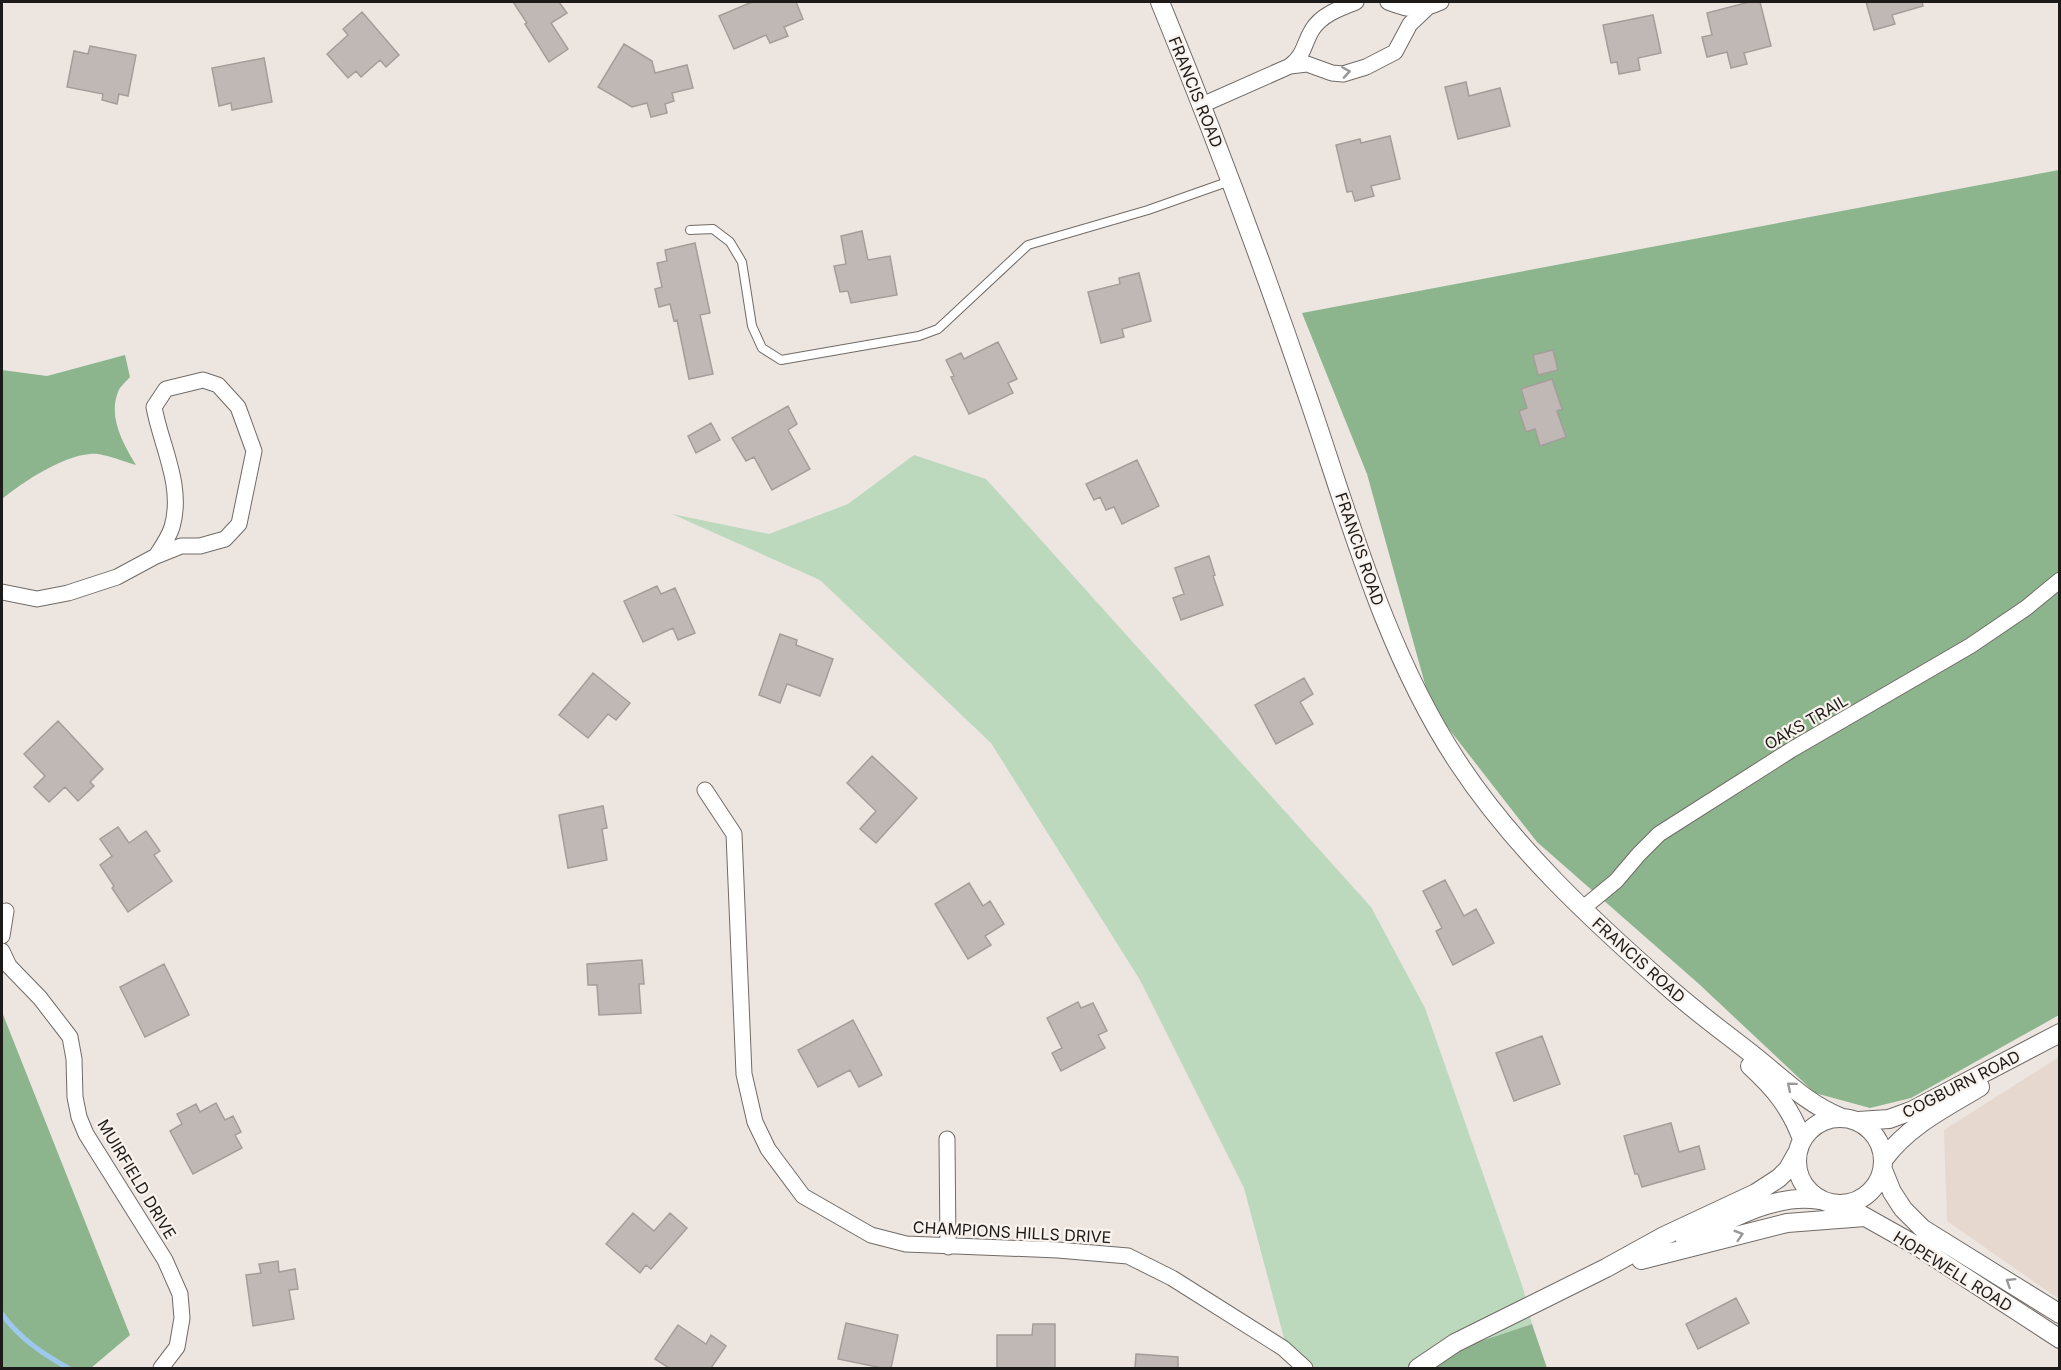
<svg xmlns="http://www.w3.org/2000/svg" width="2061" height="1370" viewBox="0 0 2061 1370" font-family="Inter,sans-serif">
	<style>
		.built { fill: #e6d7cf }
		.green { fill: #bcd9bd }
		.forest { fill: #8cb58e }
		.lines { fill: none; stroke-linecap: round; stroke-linejoin: round }
		.stream { stroke: #9cc8ed; stroke-width: 5 }
		.building { fill: #c0b8b5; stroke: #a59d9a; stroke-width: 1.5 }
		.service-casing { stroke: #716b67; stroke-width: 10 }
		.minor-casing { stroke: #716b67; stroke-width: 17 }
		.tertiary-casing { stroke: #716b67; stroke-width: 20 }
		.service { stroke: #fff; stroke-width: 8 }
		.minor { stroke: #fff; stroke-width: 15 }
		.tertiary { stroke: #fff; stroke-width: 18 }
		.oneway { stroke: #999898 }
		.labels { text-anchor: middle; stroke-width: 4.5; stroke-linejoin: round; paint-order: stroke }
		.street-label { font-size: 16px; fill: #1d1b19; stroke: #f9f2ed }
	</style>
	<rect width="100%" height="100%" fill="#ece5e0"/>
	<!-- built -->
	<path class="built" d="M2059 1057V1299L1947 1221 1944 1130Z"/>
	<!-- green -->
	<path class="green" d="M914 455 986 479 1371 907 1425 1008 1523 1288 1532 1324 1433 1357 1421 1368H1292L1244 1188 1140 980 991 743 820 580 672 514 769 534 848 504Z"/>
	<!-- forest -->
	<path class="forest" d="M2059 170V1015L1911 1098 1870 1108 1815 1093 1699 984 1537 842 1431 706 1367 474 1302 313Z
		M125 355 130 377C126 382 120 386 118 392 108 417 123 444 136 465 125 462 101 452 90 454 62 456 23 482 2 499V370L47 376Z
		M2 1012 130 1335 91 1368H2Z
		M1532 1324 1547 1368H1421L1433 1357Z"/>
	<g class="lines">
		<!-- stream -->
		<path class="stream" d="M2 1314C19 1338 43 1354 68 1368"/>
	</g>
	<!-- building -->
	<path class="building" d="M513 2H559L567 13 551 23 568 49 549 62 525 24 527 23Z
		M752 2H796L803 19 784 27 788 36 770 43 766 35 734 49 719 16Z
		M1749 2H1760L1771 46 1744 53 1747 64 1731 68 1727 52 1707 57 1702 37 1712 35 1707 13Z
		M1866 2H1922L1923 6 1892 15 1895 24 1874 30Z
		M362 12 399 55 386 67 380 60 361 77 356 71 348 78 327 54 348 35 343 29Z
		M1653 15 1661 53 1638 58 1640 70 1619 74 1617 62 1611 63 1603 25Z
		M624 44 652 61 655 73 687 65 693 88 672 93 674 101 665 104 667 113 651 117 647 103 632 107 598 87Z
		M90 46 136 55 128 96 119 94 117 104 102 100 103 94 67 87 74 51 88 54Z
		M264 58 272 102 232 110 231 103 219 106 212 68Z
		M1466 82 1469 96 1500 88 1510 126 1458 139 1445 87Z
		M1390 136 1400 179 1371 186 1374 196 1355 201 1352 191 1347 192 1336 145 1360 139 1361 143Z
		M862 231 868 260 890 256 897 295 851 303 848 291 840 292 834 266 846 264 841 236Z
		M695 243 710 313 700 315 713 374 689 379 677 320 674 321 670 304 659 307 655 289 662 287 657 263 667 261 665 250Z
		M1139 273 1151 321 1122 329 1124 337 1101 343 1088 292 1120 284 1119 278Z
		M998 342 1017 379 1008 383 1013 393 969 414 951 377 954 376 946 360 961 353 964 359Z
		M1553 350 1558 370 1538 375 1533 355Z
		M1552 379 1562 409 1557 411 1566 437 1540 446 1535 429 1526 432 1519 411 1527 408 1521 389Z
		M788 406 797 424 788 430 810 469 772 490 754 457 746 461 732 438Z
		M711 423 720 440 696 453 688 436Z
		M1137 460 1159 506 1122 524 1114 507 1106 510 1100 497 1094 500 1086 484Z
		M1209 556 1215 575 1213 576 1223 605 1181 620 1173 598 1184 594 1175 568Z
		M657 586 661 594 675 588 695 633 678 640 673 628 643 642 624 601Z
		M780 634 797 640 796 645 833 659 820 696 787 684 780 703 759 695Z
		M593 673 630 703 616 720 608 714 588 738 559 715Z
		M1304 678 1313 694 1300 702 1313 724 1276 744 1255 705Z
		M58 721 103 769 90 782 94 786 78 801 65 787 49 802 34 787 45 776 24 754Z
		M872 756 917 798 876 843 860 829 876 811 847 783Z
		M603 806 607 828 602 829 607 860 568 868 559 815Z
		M118 827 129 843 146 831 160 851 154 855 172 881 128 912 112 888 114 886 100 865 112 856 100 839Z
		M1445 880 1464 916 1476 909 1494 943 1453 965 1436 931 1442 928 1423 891Z
		M969 883 983 906 990 901 1004 924 985 936 991 945 968 959 935 904Z
		M642 960 644 984H639L641 1013 599 1015 597 985H588L587 964Z
		M164 964 189 1015 145 1037 120 987Z
		M1078 1002 1081 1008 1093 1003 1107 1031 1098 1035 1105 1048 1061 1071 1052 1053 1062 1048 1047 1018Z
		M853 1020 882 1075 859 1087 850 1070 818 1087 798 1050Z
		M1542 1036 1560 1084 1514 1101 1496 1053Z
		M216 1103 225 1120 233 1116 241 1132 235 1135 242 1148 193 1174 170 1131 182 1124 177 1114 196 1104 200 1112Z
		M1671 1123 1679 1152 1699 1146 1705 1169 1642 1187 1638 1174H1635L1624 1136Z
		M633 1213 654 1231 670 1213 687 1228 651 1269 646 1265 640 1273 606 1244Z
		M278 1261 279 1272 295 1269 298 1289 289 1290 294 1319 253 1326 246 1275 261 1273 259 1264Z
		M1736 1298 1749 1323 1698 1349 1686 1324Z
		M846 1323 898 1335 891 1368H882L838 1359Z
		M1033 1324H1055V1368H997V1335H1032Z
		M678 1325 706 1344 711 1335 726 1346 711 1368H669L655 1359Z
		M1136 1354 1178 1357V1368H1135Z"/>
	<g class="lines">
		<defs>
			<path id="service" d="M690 230 713 229 730 242 742 262 752 326 762 348 781 360 919 336 938 329 1028 245 1148 210 1230 181"/>
			<path id="minor" d="M1388 2C1411 11 1419 12 1441 2
				M1290 66C1305 54 1303 45 1312 30 1321 15 1340 8 1356 2
				M1202 105 1290 66 1307 64 1332 73 1343 74 1366 67 1395 52 1410 24 1427 8
				M2 592 37 599 68 593 117 577 156 556 181 546H200L225 539 239 524 254 451 238 407 218 385 203 380 166 389 154 407C161 446 184 486 172 527 169 537 162 547 156 556
				M705 790 734 834 744 1074 755 1122 768 1149 803 1196 871 1235 906 1244 1058 1250 1128 1256 1172 1278 1283 1348 1305 1368
				M1582 909 1616 881 1639 854 1659 834 1791 750 1970 646 2026 608 2060 580
				M2 936 6 911
				M2 951 9 966 40 998 70 1037 74 1059 75 1097 79 1117 86 1134 165 1260 180 1294 182 1318 177 1347 161 1368
				M947 1139 948 1247"/>
			<path id="tertiary" d="M1160 2C1214 133 1263 265 1309 400 1351 523 1385 651 1457 761 1514 848 1591 919 1668 987 1697 1013 1728 1035 1758 1059 1784 1080 1808 1104 1840 1117
				M1750 1066C1775 1089 1790 1107 1802 1139
				M1797 1161a43 43 0 1 1 86 0a43 43 0 1 1-86 0Z
				M1858 1121 1889 1119 1911 1111 2060 1033
				M1884 1159C1908 1126 1945 1108 1980 1087
				M1883 1170 1892 1192 1903 1209 1923 1229 2060 1314
				M1844 1205 1917 1246 2060 1339
				M1685 1240C1726 1223 1774 1192 1819 1200
				M1641 1260 1787 1223 1865 1217
				M1418 1368 1455 1343 1606 1268 1664 1236 1756 1193 1779 1178 1788 1169 1797 1153"/>
		</defs>
		<!-- service casing -->
		<use href="#service" class="service-casing"/>
		<!-- minor casing -->
		<use href="#minor" class="minor-casing"/>
		<!-- tertiary casing -->
		<use href="#tertiary" class="tertiary-casing"/>
		<!-- service -->
		<use href="#service" class="service"/>
		<!-- minor -->
		<use href="#minor" class="minor"/>
		<!-- tertiary -->
		<use href="#tertiary" class="tertiary"/>
	</g>
	<!-- one-way arrows -->
	<defs><path id="oneway-chevron" d="M-2-3.5L2.5 0L-2 3.5" fill="none" stroke-width="1.6" stroke-linecap="round" stroke-linejoin="round" transform="scale(1.5)"/></defs>
	<g class="oneway">
		<use href="#oneway-chevron" transform="translate(1346 72) rotate(-9)"/>
		<use href="#oneway-chevron" transform="translate(1791 1086) rotate(-140)"/>
		<use href="#oneway-chevron" transform="translate(1739 1235) rotate(-17)"/>
		<use href="#oneway-chevron" transform="translate(2010 1282) rotate(-148)"/>
	</g>
	<g class="labels">
		<!-- street labels -->
		<g class="street-label">
			<text transform="translate(1196 92) rotate(68)" y="6">FRANCIS ROAD</text>
			<text transform="translate(1360 549) rotate(71)" y="6">FRANCIS ROAD</text>
			<text transform="translate(1806 722) rotate(-30)" y="6">OAKS TRAIL</text>
			<text transform="translate(1639 960) rotate(42)" y="6">FRANCIS ROAD</text>
			<text transform="translate(1961 1084) rotate(-27)" y="6">COGBURN ROAD</text>
			<text transform="translate(137 1179) rotate(59)" y="6">MUIRFIELD DRIVE</text>
			<text transform="translate(1012 1232) rotate(3)" y="6">CHAMPIONS HILLS DRIVE</text>
			<text transform="translate(1953 1271) rotate(32)" y="6">HOPEWELL ROAD</text>
		</g>
	</g>
	<!-- border -->
	<rect width="2061" height="1370" fill="none" stroke="#1d1b19" stroke-width="6"/>
</svg>
